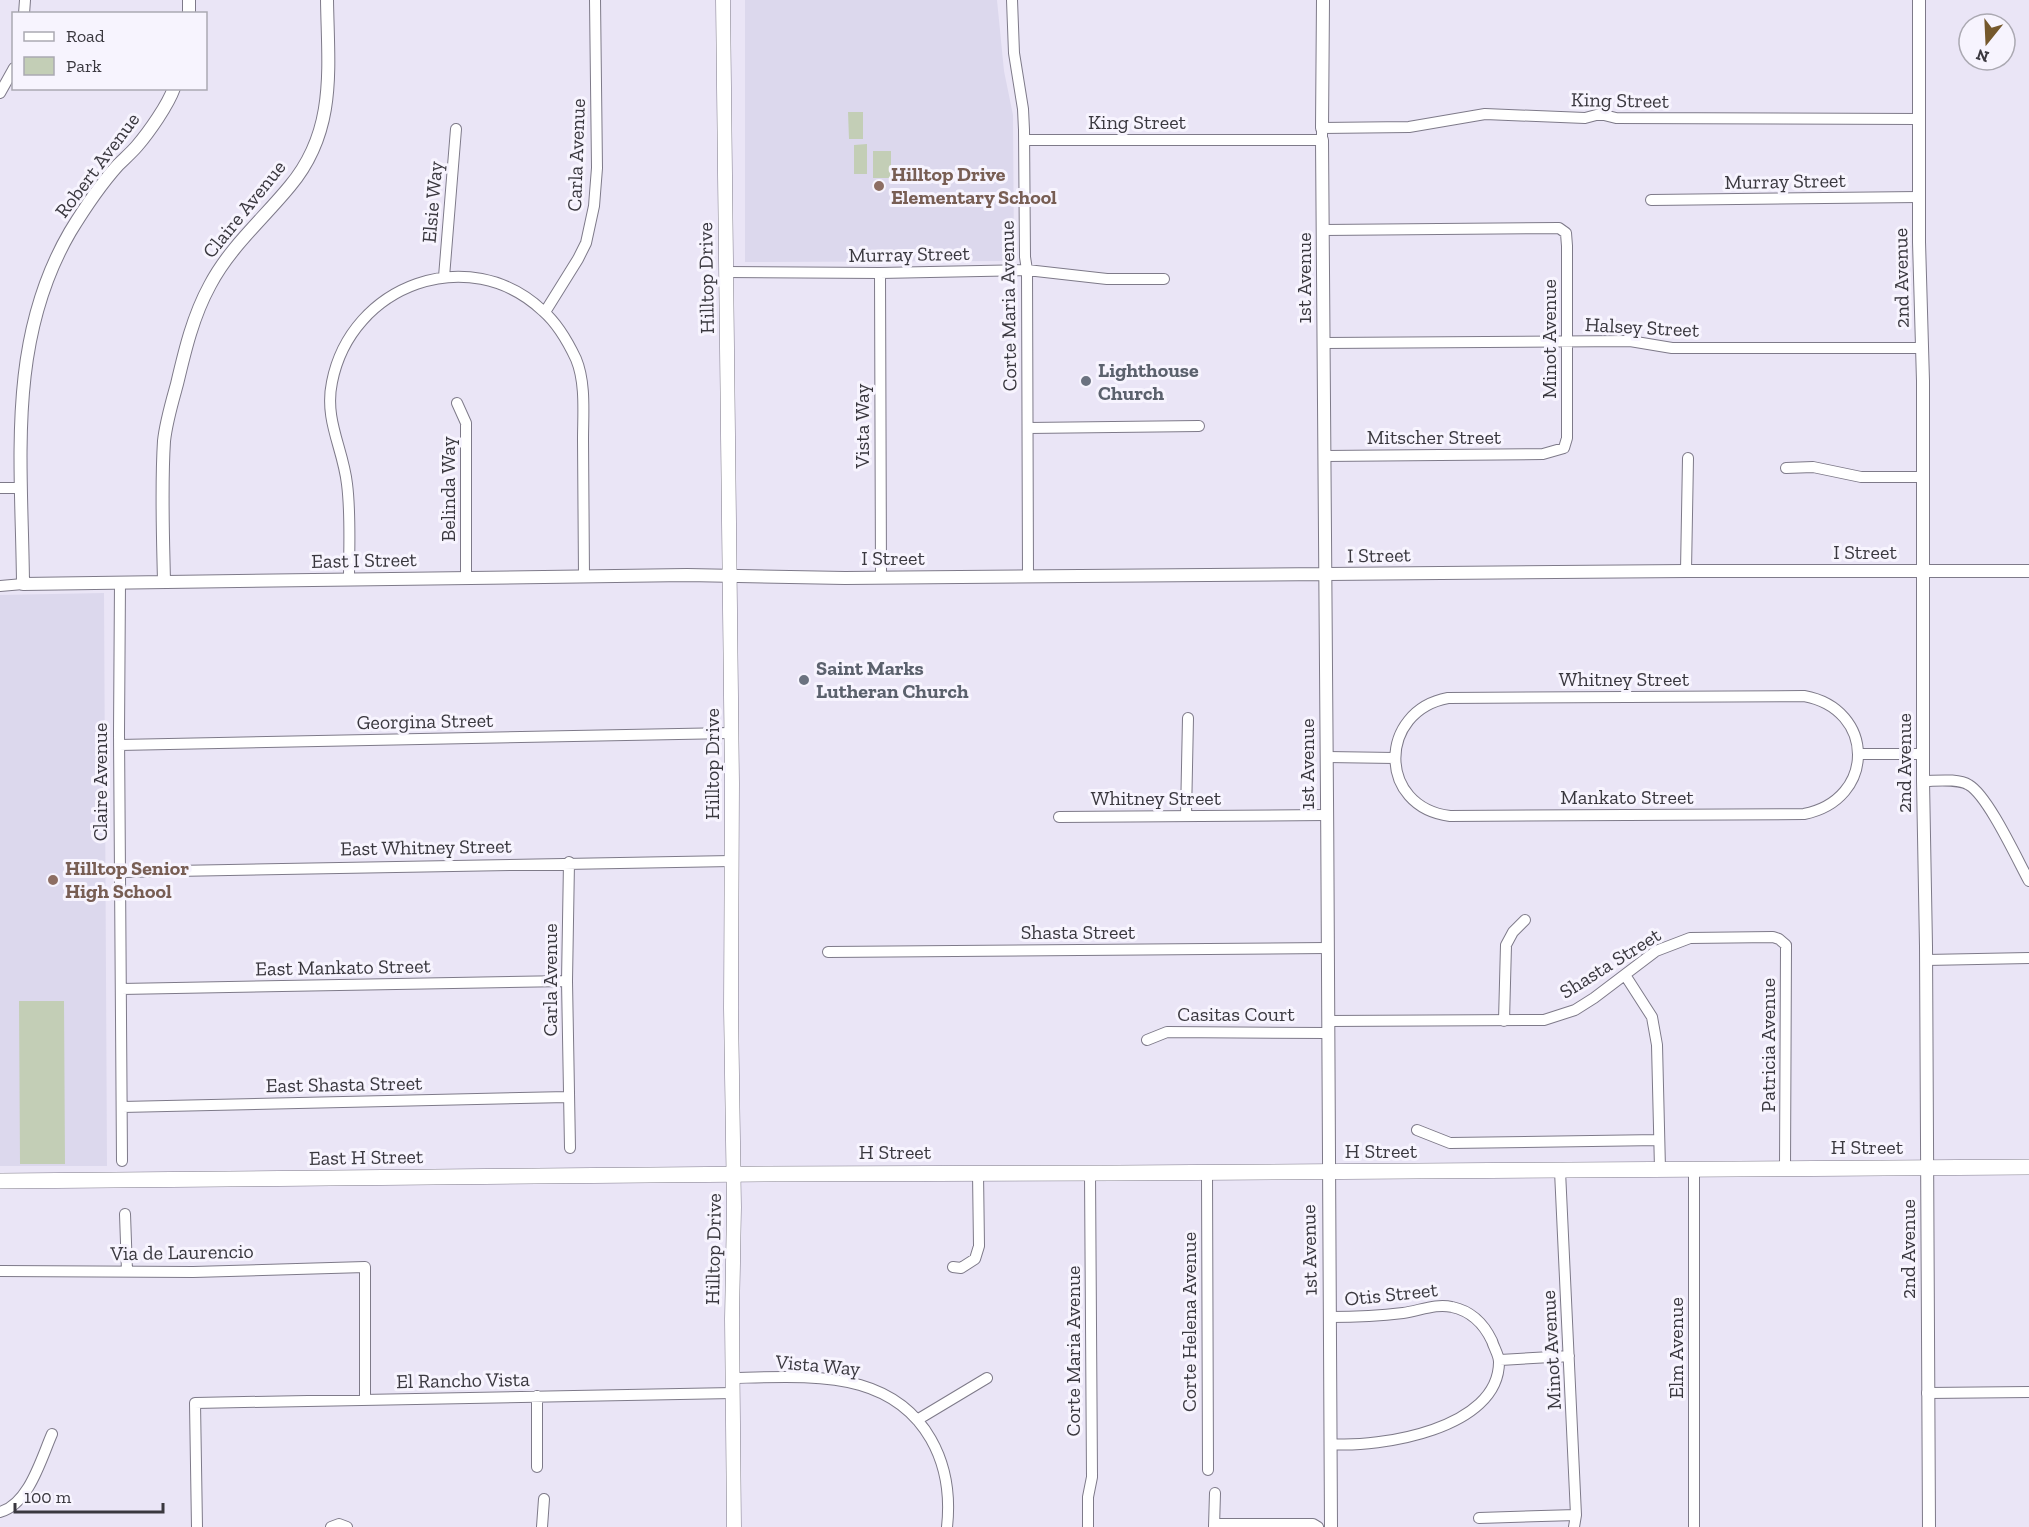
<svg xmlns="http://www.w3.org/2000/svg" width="2029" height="1527" viewBox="0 0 2029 1527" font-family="'Zilla Slab',serif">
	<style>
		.education { fill: #dcd8ed }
		.green { fill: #c3ceb6 }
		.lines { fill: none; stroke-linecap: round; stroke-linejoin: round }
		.minor-casing { stroke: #7e7a89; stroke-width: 12 }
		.tertiary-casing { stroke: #7e7a89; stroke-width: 14 }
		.secondary-casing { stroke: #7e7a89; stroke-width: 15 }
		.primary-casing { stroke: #7e7a89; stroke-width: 16 }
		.minor { stroke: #fff; stroke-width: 10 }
		.tertiary { stroke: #fff; stroke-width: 12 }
		.secondary { stroke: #fff; stroke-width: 14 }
		.primary { stroke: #fff; stroke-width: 15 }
		.education-dot { fill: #8d6e63; stroke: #f7f4fe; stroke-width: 2 }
		.worship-dot { fill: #6b7280; stroke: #f7f4fe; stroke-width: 2 }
		.labels { text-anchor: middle; stroke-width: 6; stroke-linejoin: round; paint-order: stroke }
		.street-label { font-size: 20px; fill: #3a383f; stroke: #f7f4fe }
		.education-label { font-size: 20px; font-weight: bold; fill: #785e54; stroke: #f7f4fe; text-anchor: start }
		.worship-label { font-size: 20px; font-weight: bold; fill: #5b616d; stroke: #f7f4fe; text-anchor: start }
	</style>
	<rect width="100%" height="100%" fill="#eae5f6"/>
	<!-- education -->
	<path class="education" d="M745 0H997L1004 71 1013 115 1014 258 1002 261 745 262Z
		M104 593 107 1166H0V595Z"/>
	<!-- green -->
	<path class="green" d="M848 112H863V139H849Z
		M867 144V174H854V145Z
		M873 151H891V178H873Z
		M19 1001H64L65 1164H20Z"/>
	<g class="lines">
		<defs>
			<path id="minor" d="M1012 0 1014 53 1023 109 1024 130 1025 257 1027 270 1028 577
				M24 14 25 0
				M0 93 14 68
				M1024 140H1322V128L1409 127 1485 114 1585 118 1600 114 1616 118 1919 119
				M1651 200 1919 197
				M1323 230 1559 228 1566 233 1567 246V438L1564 448 1543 454 1325 456
				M725 272 880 273 1027 270 1107 279H1164
				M880 273 881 577
				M444 277 456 129
				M545 312 578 259 586 243 594 206 597 168 595 0
				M1324 343 1630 341 1672 348H1922
				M457 403 466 423V578
				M1028 428 1199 426
				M1786 468 1813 467 1861 477H1922
				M0 488H21
				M1686 571 1688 458
				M349 579C349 548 351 515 347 484 343 448 324 420 332 382 351 285 469 241 543 311 558 324 568 342 576 359 586 383 583 414 583 440 583 486 584 531 584 576
				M120 582 119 733 122 1161
				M0 586 23 584
				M1804 696C1876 709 1876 800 1804 814L1450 816C1377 807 1378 711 1448 698Z
				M119 745 731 733
				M1860 754H1924
				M1327 757 1395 758
				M1923 781C1936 781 1958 778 1969 785 1988 796 2017 859 2029 881
				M1186 816 1188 718
				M1059 817 1326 815
				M569 862 567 981 570 1148
				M120 872 732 861
				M828 952 1327 948
				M1926 960 2029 958
				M1625 975 1652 1017 1657 1045 1660 1169
				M121 989 567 981
				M1328 1021 1544 1020 1575 1010 1594 998 1656 951 1690 938 1773 937 1779 939 1786 945 1785 1168
				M1504 1021 1506 945 1513 932 1525 920
				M1147 1040 1167 1032 1327 1033
				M122 1107 568 1097
				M1417 1130 1450 1143 1659 1140
				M1694 1169V1527
				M1560 1171 1576 1515 1574 1527
				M1207 1173 1208 1470
				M125 1214 127 1271
				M953 1267 961 1268 975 1259 979 1246 978 1173
				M0 1271 193 1272 365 1267V1399
				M1330 1317C1354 1317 1379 1316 1403 1313 1419 1311 1436 1303 1452 1307 1471 1311 1484 1324 1492 1341 1494 1348 1499 1355 1499 1362 1499 1429 1380 1448 1330 1444
				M1500 1360 1569 1356
				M733 1378C772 1377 823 1374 860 1385 926 1404 954 1463 947 1527
				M1927 1393 2029 1392
				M537 1396V1467
				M917 1420 987 1378
				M0 1512C29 1504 41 1459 52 1434
				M1479 1518 1576 1515
				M1214 1524H1313L1318 1527
				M197 1527 195 1403 733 1393
				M331 1527 339 1524 347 1527
				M542 1527 544 1499
				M1088 1527V1497L1092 1477 1090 1173
				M1214 1527 1215 1493"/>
			<path id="tertiary" d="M1919 0V242L1923 381V781L1926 946 1929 1527
				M189 14V0
				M174 88C168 105 149 132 137 146 131 153 124 159 118 165 100 185 84 209 70 232 6 342 22 463 23 584L687 575 845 578 1686 571H2029
				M1322 128 1323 0
				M1322 140C1328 602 1327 1065 1331 1527
				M164 582C163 535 161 488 164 441 166 422 172 402 177 384 185 350 193 316 210 285 230 247 263 219 290 186 337 130 328 68 327 0"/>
			<path id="secondary" d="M723 0 732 783 731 1008 734 1207 732 1319 734 1527"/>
			<path id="primary" d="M0 1181 764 1174 1116 1173 2029 1167"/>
		</defs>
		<!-- minor casing -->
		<use href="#minor" class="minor-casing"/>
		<!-- tertiary casing -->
		<use href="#tertiary" class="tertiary-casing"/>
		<!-- secondary casing -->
		<use href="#secondary" class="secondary-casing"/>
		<!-- primary casing -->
		<use href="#primary" class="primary-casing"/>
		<!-- minor -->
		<use href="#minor" class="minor"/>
		<!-- tertiary -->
		<use href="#tertiary" class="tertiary"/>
		<!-- secondary -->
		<use href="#secondary" class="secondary"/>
		<!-- primary -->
		<use href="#primary" class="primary"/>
	</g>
	<!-- markers -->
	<g class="education-dot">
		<circle cx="879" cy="186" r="6"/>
		<circle cx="53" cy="880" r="6"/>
	</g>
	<g class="worship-dot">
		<circle cx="1086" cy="381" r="6"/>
		<circle cx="804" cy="680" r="6"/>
	</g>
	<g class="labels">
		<!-- street labels -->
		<g class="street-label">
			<text transform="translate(1620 100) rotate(1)" y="7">King Street</text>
			<text x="1137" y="129">King Street</text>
			<text transform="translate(576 155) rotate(-88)" y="7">Carla Avenue</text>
			<text transform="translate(97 165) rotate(-53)" y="7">Robert Avenue</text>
			<text transform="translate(1785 181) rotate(-1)" y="7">Murray Street</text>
			<text transform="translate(432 202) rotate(-85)" y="7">Elsie Way</text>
			<text transform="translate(244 209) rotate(-51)" y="7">Claire Avenue</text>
			<text transform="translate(909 254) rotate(-1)" y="7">Murray Street</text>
			<text transform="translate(706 278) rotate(-91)" y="7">Hilltop Drive</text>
			<text transform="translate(1304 278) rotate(-90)" y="7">1st Avenue</text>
			<text transform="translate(1901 278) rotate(-91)" y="7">2nd Avenue</text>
			<text transform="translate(1008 306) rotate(-91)" y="7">Corte Maria Avenue</text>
			<text transform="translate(1642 327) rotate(3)" y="7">Halsey Street</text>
			<text transform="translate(1549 339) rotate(-90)" y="7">Minot Avenue</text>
			<text transform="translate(862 426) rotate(-90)" y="7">Vista Way</text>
			<text x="1434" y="444">Mitscher Street</text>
			<text transform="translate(448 489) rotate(-90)" y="7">Belinda Way</text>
			<text x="1865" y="559">I Street</text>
			<text transform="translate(1379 555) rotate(-1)" y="7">I Street</text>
			<text x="893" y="565">I Street</text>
			<text transform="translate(364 560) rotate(-1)" y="7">East I Street</text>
			<text x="1624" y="686">Whitney Street</text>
			<text transform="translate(425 721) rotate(-1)" y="7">Georgina Street</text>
			<text transform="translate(1904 763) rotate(-90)" y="7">2nd Avenue</text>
			<text transform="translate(712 764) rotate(-90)" y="7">Hilltop Drive</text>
			<text transform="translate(1307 764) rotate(-90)" y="7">1st Avenue</text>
			<text transform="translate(100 782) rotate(-90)" y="7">Claire Avenue</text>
			<text x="1627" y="804">Mankato Street</text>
			<text x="1156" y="805">Whitney Street</text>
			<text transform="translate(426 847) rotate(-1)" y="7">East Whitney Street</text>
			<text x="1078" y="939">Shasta Street</text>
			<text transform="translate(1610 963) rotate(-32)" y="7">Shasta Street</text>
			<text transform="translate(343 967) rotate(-1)" y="7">East Mankato Street</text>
			<text transform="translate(550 980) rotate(-90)" y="7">Carla Avenue</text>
			<text x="1236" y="1021">Casitas Court</text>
			<text transform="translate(1768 1045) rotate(-90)" y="7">Patricia Avenue</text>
			<text transform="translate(344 1084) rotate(-1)" y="7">East Shasta Street</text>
			<text x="1867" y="1154">H Street</text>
			<text x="1381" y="1158">H Street</text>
			<text x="895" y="1159">H Street</text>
			<text transform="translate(366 1157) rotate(-1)" y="7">East H Street</text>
			<text transform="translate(713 1249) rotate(-89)" y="7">Hilltop Drive</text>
			<text transform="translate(1908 1249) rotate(-90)" y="7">2nd Avenue</text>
			<text transform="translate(1309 1250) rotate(-91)" y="7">1st Avenue</text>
			<text transform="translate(182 1252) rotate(-1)" y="7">Via de Laurencio</text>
			<text transform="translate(1391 1294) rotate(-6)" y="7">Otis Street</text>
			<text transform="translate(1189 1322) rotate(-90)" y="7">Corte Helena Avenue</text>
			<text transform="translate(1676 1348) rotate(-90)" y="7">Elm Avenue</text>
			<text transform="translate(1551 1350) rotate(-93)" y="7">Minot Avenue</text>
			<text transform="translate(1073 1351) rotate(-90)" y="7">Corte Maria Avenue</text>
			<text transform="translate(818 1365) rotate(5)" y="7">Vista Way</text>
			<text transform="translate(463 1380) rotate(-1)" y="7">El Rancho Vista</text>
		</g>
		<!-- education labels -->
		<g class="education-label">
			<text x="891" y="181">Hilltop Drive<tspan x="891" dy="23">Elementary School</tspan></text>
			<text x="65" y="875">Hilltop Senior<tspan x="65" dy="23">High School</tspan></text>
		</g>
		<!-- worship labels -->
		<g class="worship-label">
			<text x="1098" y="377">Lighthouse<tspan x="1098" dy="23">Church</tspan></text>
			<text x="816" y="675">Saint Marks<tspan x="816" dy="23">Lutheran Church</tspan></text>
		</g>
	</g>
	<!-- legend -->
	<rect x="12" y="12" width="195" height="78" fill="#f7f4fe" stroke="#aba9b2" stroke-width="1.5"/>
	<rect x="24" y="32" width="30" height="9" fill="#ffffff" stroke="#aba9b2" stroke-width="1.5"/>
	<text x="66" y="42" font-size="18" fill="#3a383f">Road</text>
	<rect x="24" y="57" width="30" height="18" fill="#c3ceb6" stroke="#aba9b2" stroke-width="1.5"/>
	<text x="66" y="72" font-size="18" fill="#3a383f">Park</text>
	<!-- north arrow -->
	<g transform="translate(1987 42) rotate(198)"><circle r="28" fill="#f7f4fe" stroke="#aba9b2" stroke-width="1.5"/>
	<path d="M0-4.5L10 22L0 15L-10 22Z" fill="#75582c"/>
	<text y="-9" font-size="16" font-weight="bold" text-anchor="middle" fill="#3a383f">N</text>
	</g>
	<!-- scale -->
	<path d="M15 1503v9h148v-9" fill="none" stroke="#3a383f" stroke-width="3"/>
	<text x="24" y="1503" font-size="18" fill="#3a383f" stroke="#f7f4fe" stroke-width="4.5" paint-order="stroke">100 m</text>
</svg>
